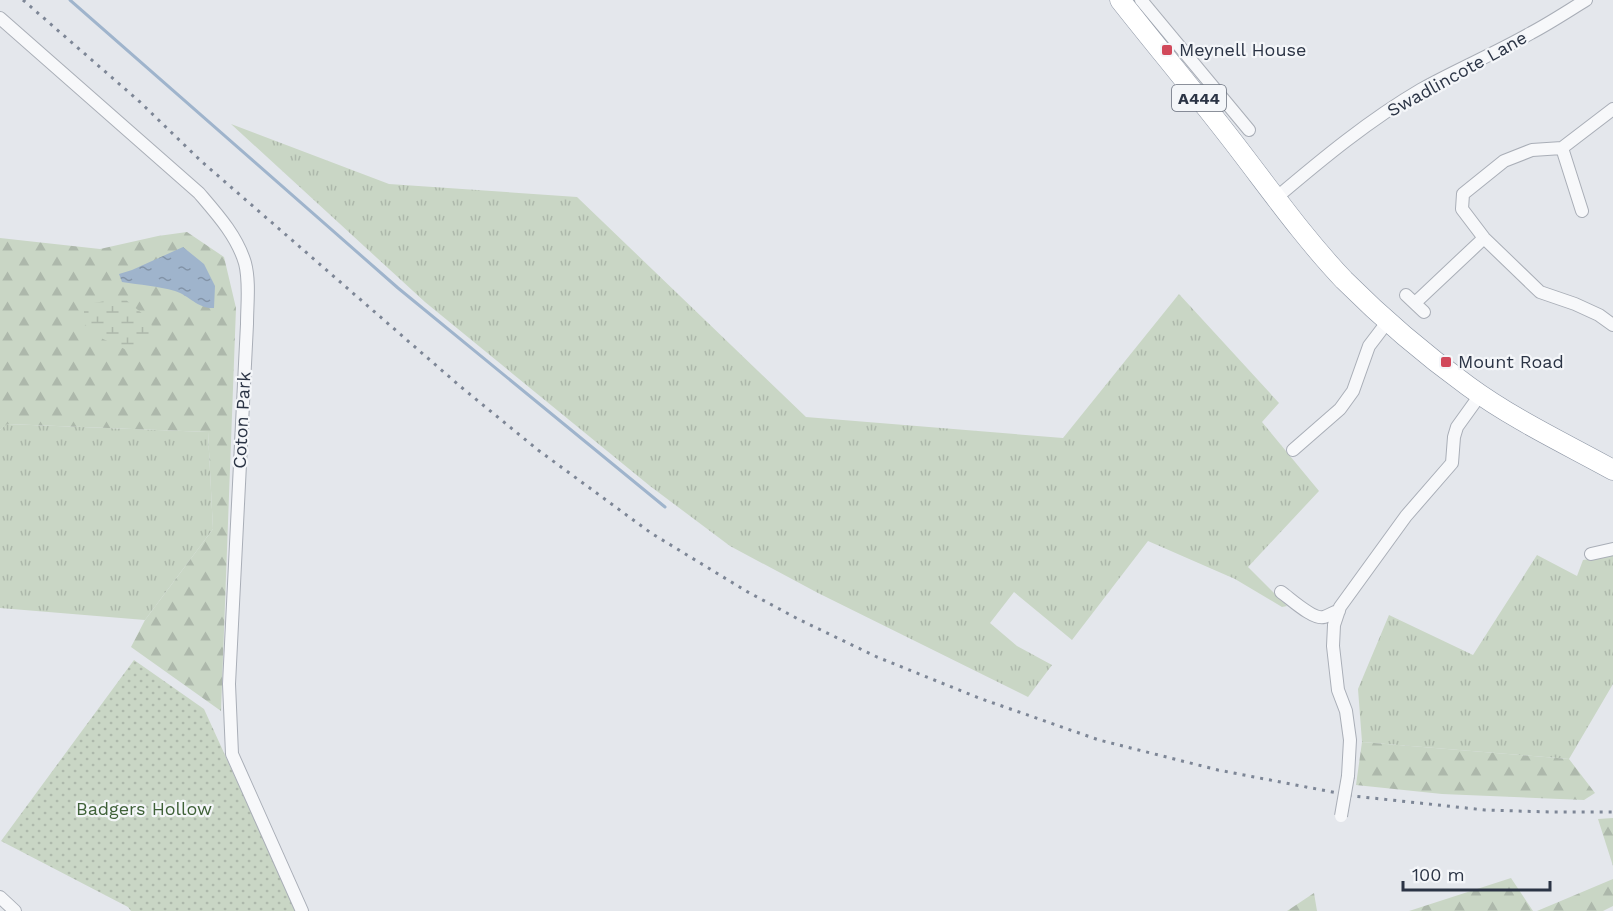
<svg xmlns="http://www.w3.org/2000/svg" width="1613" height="911" viewBox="0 0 1613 911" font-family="'Work Sans',sans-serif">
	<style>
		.grass { fill: url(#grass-tufts) }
		.forest { fill: url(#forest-firs) }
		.wetland { fill: url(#wetland-marsh) }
		.park { fill: url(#park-dots) }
		.water { fill: url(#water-ripples) }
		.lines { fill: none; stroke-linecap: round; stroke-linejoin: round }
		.stream { stroke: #9fb4cc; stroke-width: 3 }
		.minor-casing { stroke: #a9aeb7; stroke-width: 14 }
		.trunk-casing { stroke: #8b94a3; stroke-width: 21 }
		.minor { stroke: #f7f8fa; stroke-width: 12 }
		.trunk { stroke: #fff; stroke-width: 20 }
		.rail { stroke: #7d8696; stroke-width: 3; stroke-dasharray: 3 6; stroke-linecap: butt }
		.minor-bridge-casing { stroke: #a9aeb7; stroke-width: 14; stroke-linecap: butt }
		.minor-bridge { stroke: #f7f8fa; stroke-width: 12 }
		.poi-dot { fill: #d1495b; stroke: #f4f6f9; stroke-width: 2 }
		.labels { text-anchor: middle; stroke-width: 4.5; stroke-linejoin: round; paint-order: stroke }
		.shield { fill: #f4f6f9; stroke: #676e7b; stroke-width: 1.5 }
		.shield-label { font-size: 16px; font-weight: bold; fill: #2b3445 }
		.poi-label { font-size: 18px; fill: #2b3445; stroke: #f4f6f9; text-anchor: start }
		.street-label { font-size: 18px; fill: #2b3445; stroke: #f4f6f9 }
		.park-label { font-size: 18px; fill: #3f6138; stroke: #f4f6f9 }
	</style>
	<defs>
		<pattern id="grass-tufts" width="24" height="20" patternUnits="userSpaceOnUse" patternTransform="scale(1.5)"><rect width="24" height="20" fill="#c9d6c5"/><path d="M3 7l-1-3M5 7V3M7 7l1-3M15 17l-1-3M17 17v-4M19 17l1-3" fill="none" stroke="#adb8ab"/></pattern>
		<pattern id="forest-firs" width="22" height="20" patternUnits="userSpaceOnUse" patternTransform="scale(1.5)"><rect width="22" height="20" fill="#c9d6c5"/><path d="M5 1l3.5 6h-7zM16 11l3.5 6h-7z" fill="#adb8ab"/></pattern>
		<pattern id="wetland-marsh" width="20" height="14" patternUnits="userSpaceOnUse" patternTransform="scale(1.5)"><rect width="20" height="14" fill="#c9d6c5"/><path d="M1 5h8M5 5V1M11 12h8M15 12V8" fill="none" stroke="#adb8ab"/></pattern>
		<pattern id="park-dots" width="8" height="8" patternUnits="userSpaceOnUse" patternTransform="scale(1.5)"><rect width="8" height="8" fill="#c9d6c5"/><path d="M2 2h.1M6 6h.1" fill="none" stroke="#adb8ab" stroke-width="1.8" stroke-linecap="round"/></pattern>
		<pattern id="water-ripples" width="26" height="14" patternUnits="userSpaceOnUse" patternTransform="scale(1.5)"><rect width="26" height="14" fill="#9fb4cc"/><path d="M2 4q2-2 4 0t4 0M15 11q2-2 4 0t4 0" fill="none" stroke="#8293a7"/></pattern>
	</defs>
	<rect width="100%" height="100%" fill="#e4e7ec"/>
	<!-- grass -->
	<path class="grass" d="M231 124 389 184 577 197 806 417 1063 438 1179 294 1279 403 1262 422 1319 491 1248 567 1287 606 1282 607 1235 579 1148 541 1072 640 1014 592 990 623 1017 646 1052 665 1028 697 818 593 730 546 650 486 425 302Z
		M6 424 208 432 213 529 145 620 0 608V430Z
		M1537 555 1577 576 1583 560 1613 555V684L1569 759 1362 742 1358 689 1389 615 1473 655Z"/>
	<!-- forest -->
	<path class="forest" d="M187 232 224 257 236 308 221 711 131 647 145 620 213 529 208 432 7 424 0 430V238L100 249 158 236Z
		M1362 742 1569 759 1595 793 1584 800 1442 794 1356 785Z
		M1613 818V866L1598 819Z
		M1511 878 1533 911H1409Z
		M1613 879V906L1603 911H1537Z
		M1314 893 1317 911H1287Z"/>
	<!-- wetland -->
	<path class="wetland" d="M111 300H126L150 320 155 337 142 347 131 352 103 339 90 331 84 323V311L94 303Z"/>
	<!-- park -->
	<path class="park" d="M134 660 204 709 296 911H131L128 907 1 841Z"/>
	<!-- water -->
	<path class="water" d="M183 247 204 264 215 286 214 308C198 309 190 296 175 291 158 286 140 285 122 282L119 274 132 270Z"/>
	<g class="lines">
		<!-- stream -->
		<path class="stream" d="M70 0 398 288 665 507"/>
		<defs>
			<path id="minor" d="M1141 0 1249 130
				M0 18 199 193C217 214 237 236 245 263 250 282 247 304 247 324L229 684 232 754 302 911
				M1613 109 1562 148 1532 150 1504 161 1463 194 1462 209 1484 238 1540 292 1575 304 1599 315 1613 325
				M1562 148 1582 211
				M1276 198C1322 159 1369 120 1422 89 1458 69 1496 53 1531 33 1550 23 1568 11 1586 0
				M1406 295 1424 312
				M1415 303 1484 238
				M1293 450 1340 409 1353 391 1369 346 1388 321
				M1591 554 1613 549
				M1281 592C1291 599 1313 620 1324 617 1330 615 1333 612 1339 611
				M1348 776 1350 740 1346 711 1338 690 1333 646 1334 625 1340 607 1406 516 1452 463 1454 437 1457 427 1480 395
				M0 897 15 911"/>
			<path id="trunk" d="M1120 0C1161 52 1204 103 1244 156 1276 198 1307 241 1344 280 1382 318 1424 354 1468 386 1513 419 1564 443 1613 470"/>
		</defs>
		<!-- minor casing -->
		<use href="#minor" class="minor-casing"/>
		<!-- trunk casing -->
		<use href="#trunk" class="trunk-casing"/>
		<!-- minor -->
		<use href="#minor" class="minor"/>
		<!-- trunk -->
		<use href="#trunk" class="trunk"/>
		<!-- rail -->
		<path class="rail" d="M23 0 140 102 201 161 461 387 538 450 651 533 746 591 798 619 877 657 979 698 1099 740 1218 770 1353 796 1485 810 1550 812H1613"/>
		<defs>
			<path id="minor-bridge" d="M1341 816 1348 776"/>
		</defs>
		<!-- minor-bridge casing -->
		<use href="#minor-bridge" class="minor-bridge-casing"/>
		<!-- minor-bridge -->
		<use href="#minor-bridge" class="minor-bridge"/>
	</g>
	<!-- markers -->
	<g class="poi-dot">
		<rect x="1161" y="44" width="12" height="12" rx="3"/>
		<rect x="1440" y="356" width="12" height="12" rx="3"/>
	</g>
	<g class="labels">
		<!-- shield labels -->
		<rect class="shield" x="1172" y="85" width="54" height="26" rx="4.5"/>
		<g class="shield-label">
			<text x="1199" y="104">A444</text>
		</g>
		<!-- poi labels -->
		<g class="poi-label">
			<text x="1179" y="56">Meynell House</text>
			<text x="1458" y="368">Mount Road</text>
		</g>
		<!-- street labels -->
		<g class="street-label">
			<text transform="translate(1457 74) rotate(-29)" y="6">Swadlincote Lane</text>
			<text transform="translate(242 420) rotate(-87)" y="6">Coton Park</text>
		</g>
		<!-- park labels -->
		<g class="park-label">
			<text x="144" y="815">Badgers Hollow</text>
		</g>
	</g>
	<!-- scale -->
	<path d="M1403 881v9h147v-9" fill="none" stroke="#2b3445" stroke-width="3"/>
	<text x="1412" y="881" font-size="18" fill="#2b3445" stroke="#f4f6f9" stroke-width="4.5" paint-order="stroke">100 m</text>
</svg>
